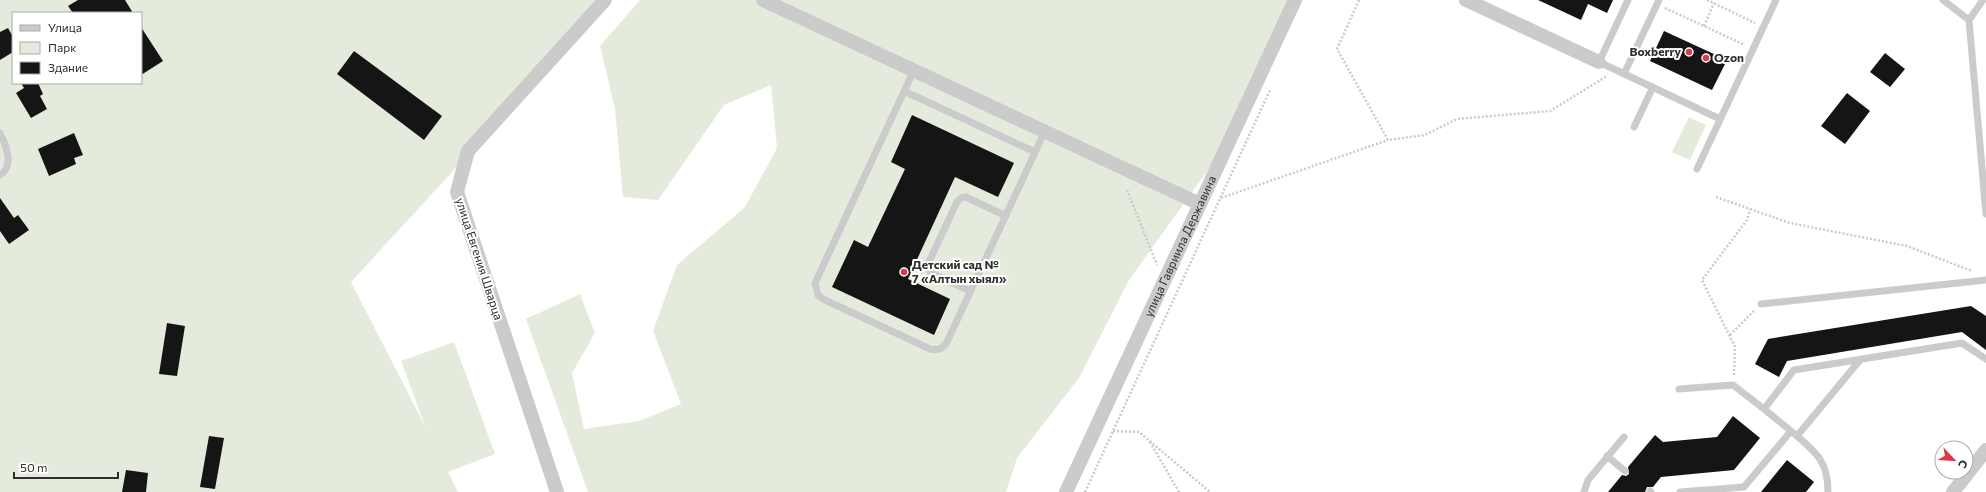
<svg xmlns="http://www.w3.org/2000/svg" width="1986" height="492" viewBox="0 0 1986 492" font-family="Commissioner,sans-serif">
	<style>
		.green { fill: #e5ebdc; fill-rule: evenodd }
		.building { fill: #151515 }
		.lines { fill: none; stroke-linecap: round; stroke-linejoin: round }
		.path { stroke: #cbcbcb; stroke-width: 2.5; stroke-dasharray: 2 2; stroke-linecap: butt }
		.service { stroke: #cbcbcb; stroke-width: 7 }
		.minor { stroke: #cbcbcb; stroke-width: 14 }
		.poi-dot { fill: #db3a4d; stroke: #fff; stroke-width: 1.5 }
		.labels { text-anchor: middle; stroke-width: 4; stroke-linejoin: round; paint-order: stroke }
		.poi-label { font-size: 12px; font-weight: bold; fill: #2e2e2e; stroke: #fff; text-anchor: start }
		.street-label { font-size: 12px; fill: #2e2e2e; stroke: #fff }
	</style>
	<rect width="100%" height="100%" fill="#fff"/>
	<!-- green -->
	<path class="green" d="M0 0H610L351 282 425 426 401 361 454 342 495 454 448 472 458 492H0ZM13 13H141V83H13Z
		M640 0H1289L1233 135 1129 280 1079 378 1017 458 1006 492H588L526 319 580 294 595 333 572 373 584 429 639 421 681 404 653 331 677 265 745 207 777 148 771 85 724 105 658 200 623 197 615 109 600 46Z
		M1689 117 1706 125 1690 160 1672 152Z"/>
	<!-- building -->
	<path class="building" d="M78 0H125L133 13H73L68 6Z
		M1538 0H1613L1607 13 1588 4 1581 20Z
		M141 27 163 61 141 75Z
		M8 28 13 37V52L0 60V32Z
		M1664 31 1727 60 1712 90 1650 61Z
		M354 51 442 116 424 140 337 74Z
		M1885 53 1905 69 1890 87 1870 72Z
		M21 83H38L43 94 40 96 47 109 31 118 16 93 24 88Z
		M1847 93 1870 111 1845 144 1821 126Z
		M912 115 1014 163 998 197 955 177 908 279 950 299 934 335 832 287 854 240 868 247 905 169 891 162Z
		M74 133 83 155 74 158 76 164 49 176 38 149Z
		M0 198 14 218 18 215 29 230 9 244 0 231Z
		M1971 306 1986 316V350L1962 332 1787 361 1779 377 1755 364 1768 339Z
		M167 323 185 326 177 376 159 374Z
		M1733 416 1760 438 1734 470 1661 477 1653 487H1647L1645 492H1608L1622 475 1626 476 1629 474 1628 467 1655 435 1663 442 1717 437Z
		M209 436 224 438 215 489 200 487Z
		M1787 460 1814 482 1806 492H1761Z
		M126 470 148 473 146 492H122Z"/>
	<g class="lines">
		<!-- path -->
		<path class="path" d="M1359 0 1337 49 1388 140 1425 135 1457 119 1550 111 1607 76
			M1707 0 1755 23
			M1665 8 1745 45
			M1704 26 1714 3
			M1127 190 1157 265
			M1716 197 1790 223 1907 246 1972 271
			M1221 198 1388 140
			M1730 335 1755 310
			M1734 375 1735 347 1702 280 1747 220 1750 209
			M1113 431 1139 432 1210 492
			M1150 442 1179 492
			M1085 492 1270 90"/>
		<!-- service -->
		<path class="service" d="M1628 0 1599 62 1720 119
			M1943 0 1969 20
			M1983 0 1969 20 1986 214
			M914 70 815 283 818 295 823 299 930 349C937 350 941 350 946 344L1045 131
			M1624 74 1659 0
			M904 91 1035 152
			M1634 127 1653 87
			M0 133C6 145 15 166 0 175
			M1697 169 1776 0
			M970 291 931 273 927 266 957 202 961 198 966 197 1006 216
			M1761 304 1986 280
			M1679 389 1733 385 1764 409 1794 370 1962 343 1986 359
			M1764 409 1791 431
			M1607 456 1625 471
			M1650 491 1651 492
			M1584 492 1588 480 1624 437
			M1680 492 1744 487 1791 431 1797 436
			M1828 492C1828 463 1818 454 1797 436L1860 360"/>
		<!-- minor -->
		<g class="minor">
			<path d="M763 0 1200 204"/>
			<path d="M1466 0 1599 62"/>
			<path d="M557 492 457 192 468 151 605 0"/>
			<path id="s1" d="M1066 492 1295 0"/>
			<path d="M1953 492 1986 450"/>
		</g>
	</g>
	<!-- markers -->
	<g class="poi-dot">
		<circle cx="1689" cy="52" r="4"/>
		<circle cx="1706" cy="58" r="4"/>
		<circle cx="904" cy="272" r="4"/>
	</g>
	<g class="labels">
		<!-- poi labels -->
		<g class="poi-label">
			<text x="1681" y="56" text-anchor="end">Boxberry</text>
			<text x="1714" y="62">Ozon</text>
			<text x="912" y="269">Детский сад №<tspan x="912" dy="14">7 «Алтын хыял»</tspan></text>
		</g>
		<!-- street labels -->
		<g class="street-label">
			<text dy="4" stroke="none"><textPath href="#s1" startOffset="271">улица Гавриила Державина</textPath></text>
			<text transform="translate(479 259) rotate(72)" y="4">улица Евгения Шварца</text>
		</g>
	</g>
	<!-- legend -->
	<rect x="12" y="12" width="130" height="72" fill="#ffffff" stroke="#ababab"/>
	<rect x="20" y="25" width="20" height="6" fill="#cbcbcb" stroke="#ababab"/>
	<text x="48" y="32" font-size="12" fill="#2e2e2e">Улица</text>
	<rect x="20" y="42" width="20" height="12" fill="#e5ebdc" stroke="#ababab"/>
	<text x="48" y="52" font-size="12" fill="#2e2e2e">Парк</text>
	<rect x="20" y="62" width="20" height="12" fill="#151515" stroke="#ababab"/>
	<text x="48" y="72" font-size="12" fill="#2e2e2e">Здание</text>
	<!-- north arrow -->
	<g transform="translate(1954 460) rotate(115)"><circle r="19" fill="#ffffff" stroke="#ababab"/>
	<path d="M0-3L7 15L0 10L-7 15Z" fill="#db3a4d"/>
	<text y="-6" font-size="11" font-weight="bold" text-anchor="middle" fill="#2e2e2e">С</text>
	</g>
	<!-- scale -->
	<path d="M14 472v6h104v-6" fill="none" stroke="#2e2e2e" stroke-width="2"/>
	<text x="20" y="472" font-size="12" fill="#2e2e2e" stroke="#ffffff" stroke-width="3" paint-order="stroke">50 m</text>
</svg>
